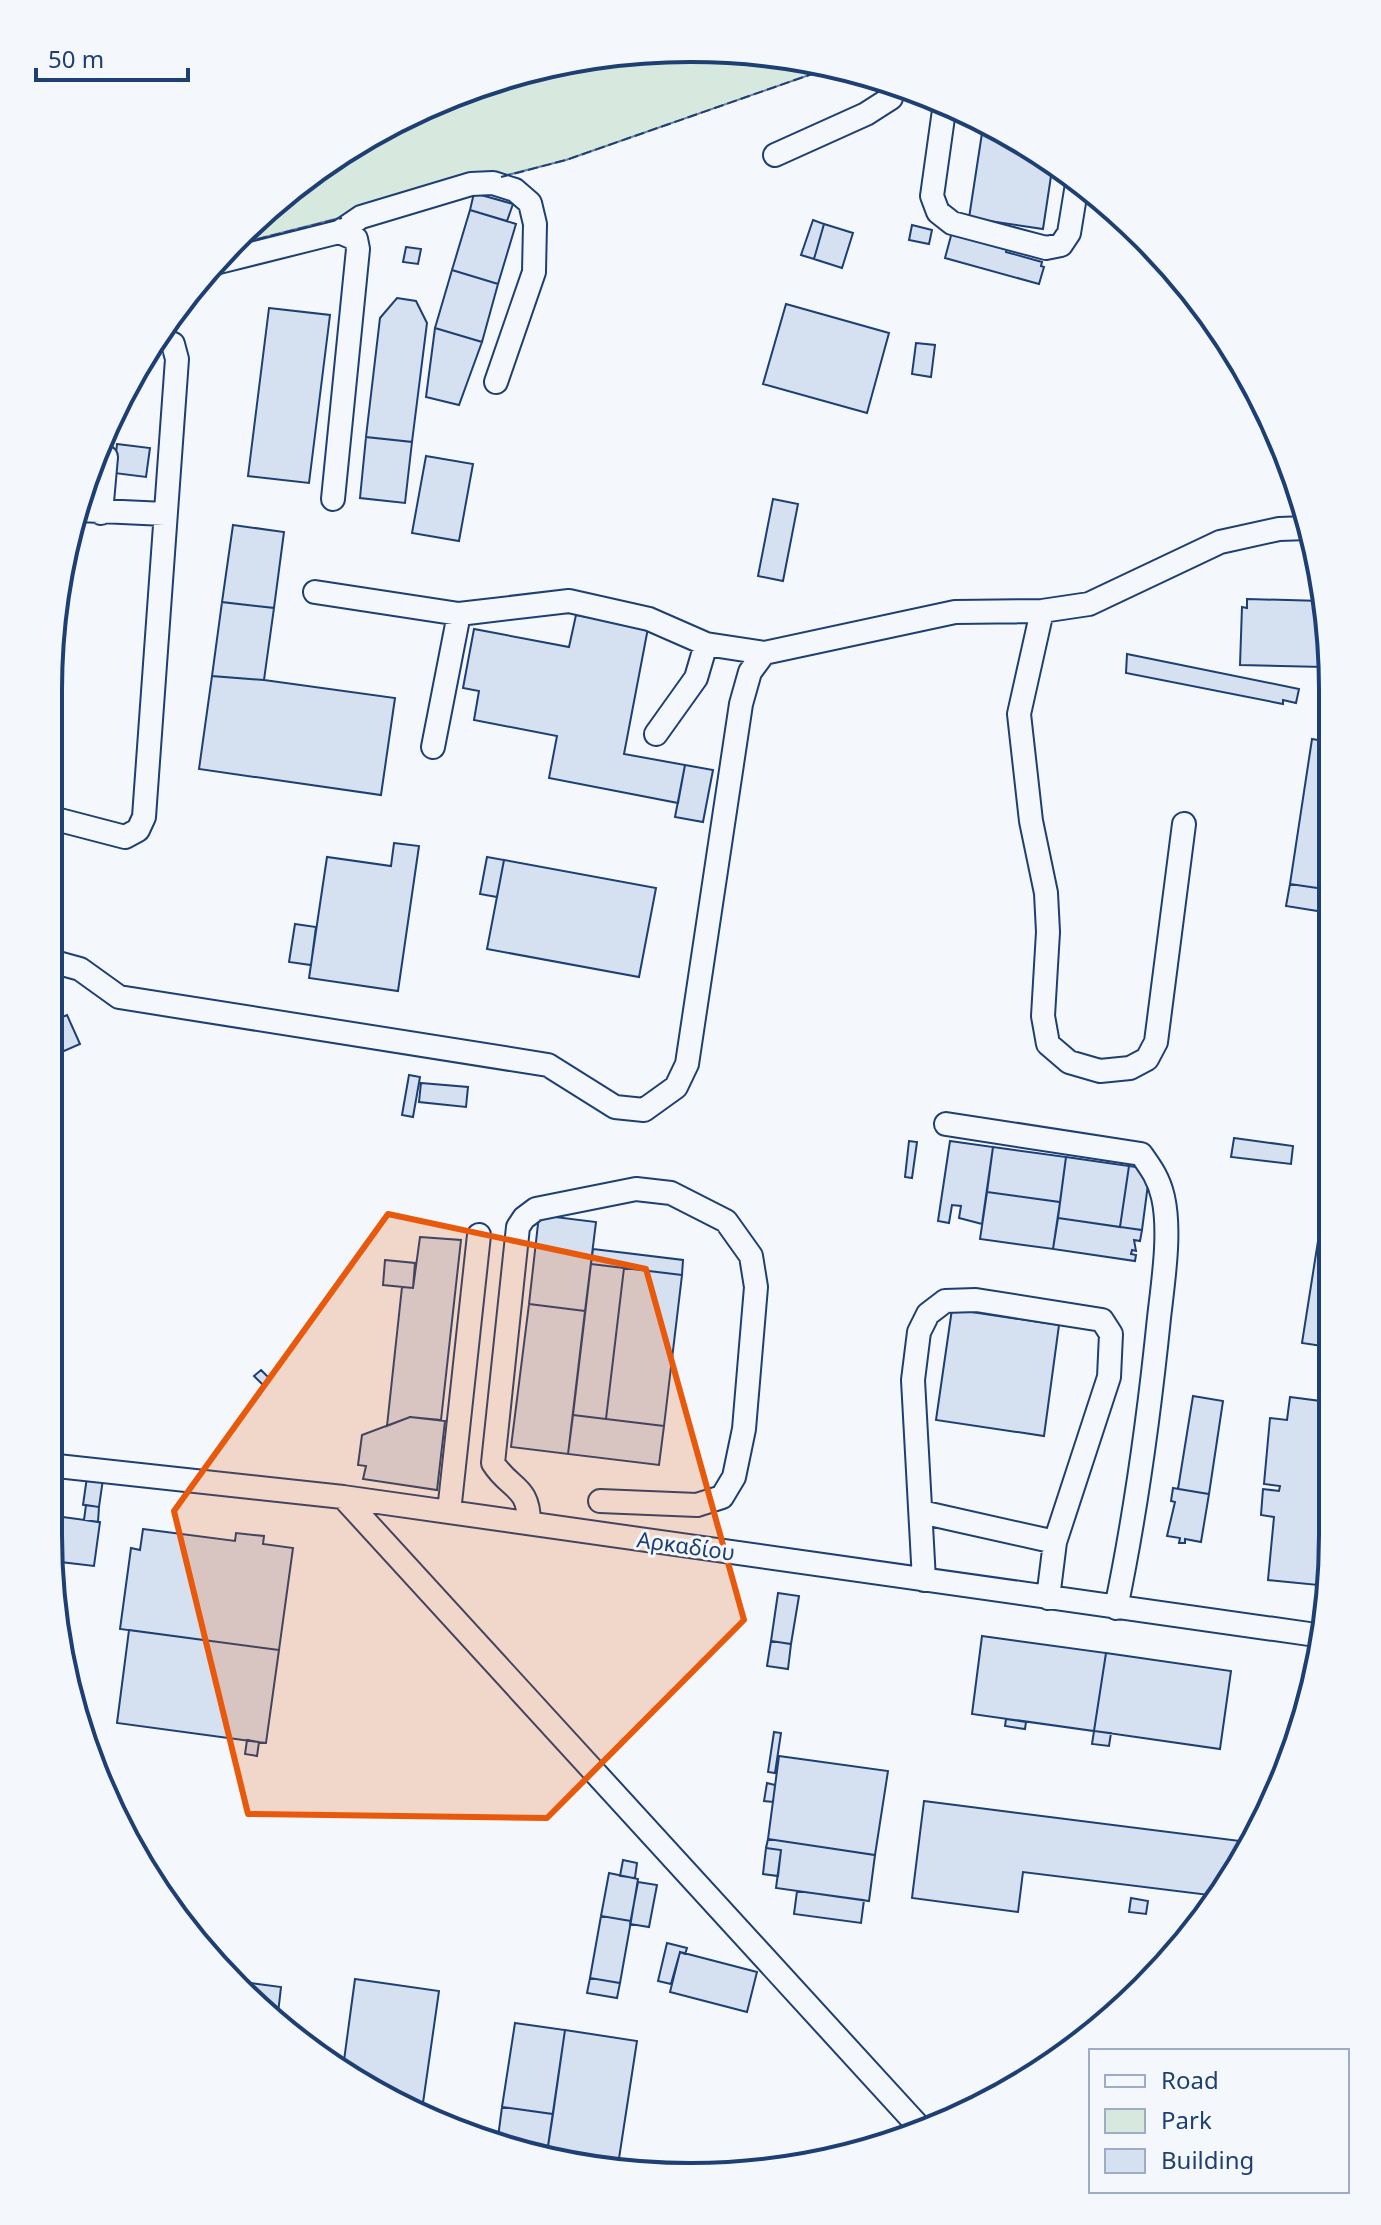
<svg xmlns="http://www.w3.org/2000/svg" width="1381" height="2225" viewBox="0 0 1381 2225" font-family="'Noto Sans',sans-serif">
	<style>
		.green { fill: #d7e8df; stroke: #687fa3; stroke-width: 2 }
		.building { fill: #d5e0f0; stroke: #1d3f73; stroke-width: 2 }
		.lines { fill: none; stroke-linecap: round; stroke-linejoin: round }
		.minor-casing { stroke: #1d3f73; stroke-width: 26 }
		.minor { stroke: #f4f7fb; stroke-width: 22 }
		.fence { stroke: #1d3f73; stroke-width: 2; stroke-dasharray: 10 4; stroke-linecap: butt }
		.marked { fill: #e8590c; fill-opacity: 0.2; stroke: #e8590c; stroke-width: 6; stroke-linejoin: round }
		.labels { text-anchor: middle; stroke-width: 6; stroke-linejoin: round; paint-order: stroke }
		.street-label { font-size: 22px; fill: #1d3f73; stroke: #f4f7fb }
		.rim { fill: none; stroke: #1d3f73; stroke-width: 4 }
	</style>
	<rect width="100%" height="100%" fill="#f4f7fb"/>
	<!-- green -->
	<path class="green" d="M732 49 835 66 566 160 230 246 267 208 369 134 394 123 619 53Z"/>
	<!-- building -->
	<path class="building" d="M984 120 1053 163 1043 229 969 218Z
		M474 193 513 204 507 221 470 210Z
		M470 210 516 224 498 284 452 270Z
		M813 220 824 224 814 259 801 255Z
		M824 224 853 233 842 268 814 259Z
		M912 225 932 230 929 244 909 240Z
		M952 232 1007 248 1006 252 1042 262 1041 266 1044 267 1039 284 945 258Z
		M406 247 421 249 418 264 403 262Z
		M452 270 498 284 482 342 435 328Z
		M397 298 416 301 427 323 412 442 366 437 380 318Z
		M786 304 889 333 867 413 763 384Z
		M269 308 330 315 309 483 248 476Z
		M435 328 482 342 459 405 426 397Z
		M916 343 935 345 931 377 912 374Z
		M366 437 412 442 405 503 360 498Z
		M117 444 150 448 146 477 114 473Z
		M426 456 473 464 459 541 412 533Z
		M773 499 798 504 783 581 758 576Z
		M233 525 284 532 274 608 222 602Z
		M1247 599 1322 601 1325 617 1324 667 1240 665 1242 607 1247 608Z
		M222 602 274 608 264 680 212 676Z
		M576 615 648 628 624 754 685 765 678 803 549 778 557 736 474 720 479 691 463 688 474 629 569 647Z
		M1325 617 1332 648V664H1324Z
		M1127 654 1299 689 1296 703 1283 700V704L1126 673Z
		M212 676 264 680 395 698 381 795 199 769Z
		M1312 739 1331 742V890L1290 884Z
		M685 765 713 770 703 822 675 817Z
		M394 843 419 846 398 991 309 978 327 857 391 866Z
		M487 857 504 860 497 897 480 894Z
		M504 860 656 888 639 977 487 949Z
		M1290 884 1331 890 1330 913 1286 906Z
		M295 924 316 927 311 965 289 962Z
		M67 1015 80 1044 55 1055 51 1046V1022Z
		M409 1075 420 1077 413 1117 402 1115Z
		M421 1083 468 1087 466 1107 419 1102Z
		M1234 1138 1293 1146 1291 1164 1231 1157Z
		M50 1139 56 1141 50 1181Z
		M909 1141 917 1142 912 1178 905 1177Z
		M950 1141 993 1147 982 1224 959 1218 961 1206 952 1205 949 1223 938 1221Z
		M993 1147 1066 1157 1060 1202 987 1192Z
		M1066 1157 1129 1166 1120 1227 1058 1218Z
		M1129 1166 1150 1169 1142 1230 1120 1227Z
		M1326 1190 1329 1191V1224L1321 1222Z
		M987 1192 1060 1202 1053 1249 980 1239Z
		M539 1215 596 1222 585 1311 529 1304Z
		M1058 1218 1142 1230 1140 1241 1134 1240 1136 1251 1132 1250 1131 1254 1136 1255 1135 1261 1053 1249Z
		M1321 1222 1329 1224V1347L1302 1343Z
		M420 1237 461 1240 441 1420 410 1417 387 1426 402 1287 413 1288Z
		M593 1249 683 1260 682 1275 591 1264Z
		M385 1260 415 1263 413 1288 383 1285Z
		M591 1264 624 1268 606 1419 573 1415Z
		M624 1268 682 1275 664 1426 606 1419Z
		M529 1304 585 1311 568 1454 511 1447Z
		M952 1309 1059 1325 1044 1436 936 1420Z
		M261 1370 270 1379 263 1385 254 1376Z
		M1193 1396 1223 1401 1209 1494 1178 1489Z
		M1290 1397 1328 1402V1586L1268 1580 1274 1517 1261 1515 1263 1489 1279 1491 1280 1486 1264 1484 1270 1418 1287 1420Z
		M573 1415 664 1426 659 1465 568 1454Z
		M410 1417 445 1421 437 1490 363 1479 366 1466 358 1465 362 1435Z
		M87 1477 103 1479 99 1507 83 1505Z
		M1173 1488 1209 1494 1201 1542 1185 1539V1543H1179L1180 1538 1167 1536 1175 1502 1171 1501Z
		M86 1505 99 1507 98 1522 84 1520Z
		M48 1515 100 1522 94 1566 52 1561Z
		M143 1529 235 1541 236 1533 264 1536 263 1544 293 1548 279 1650 120 1629 131 1548 140 1550Z
		M778 1593 799 1596 791 1644 771 1641Z
		M129 1630 279 1650 266 1743 117 1723Z
		M982 1636 1106 1653 1094 1731 972 1714Z
		M771 1641 791 1644 788 1669 767 1666Z
		M1106 1653 1231 1671 1220 1749 1094 1731Z
		M1006 1719 1026 1722 1025 1729 1005 1726Z
		M1094 1731 1111 1733 1109 1746 1092 1744Z
		M774 1732 781 1733 775 1773 768 1772Z
		M247 1740 259 1742 257 1756 245 1754Z
		M779 1756 888 1771 875 1855 768 1839Z
		M767 1783 775 1785 773 1802 764 1801Z
		M924 1801 1248 1842 1217 1896 1023 1872 1018 1912 912 1898Z
		M768 1839 875 1855 869 1901 776 1888 781 1850 766 1848Z
		M766 1848 781 1850 778 1876 763 1874Z
		M623 1860 637 1863 635 1878 620 1876Z
		M609 1873 638 1879 631 1921 601 1916Z
		M638 1882 657 1885 649 1927 630 1924Z
		M797 1891 864 1900 861 1923 794 1914Z
		M1131 1898 1148 1901 1146 1914 1129 1912Z
		M1198 1907 1210 1909 1202 1922 1195 1921Z
		M601 1916 631 1921 620 1983 590 1978Z
		M667 1943 687 1948 685 1954 680 1952 671 1984 658 1981Z
		M680 1952 757 1972 747 2012 670 1992Z
		M590 1978 620 1983 617 1998 587 1993Z
		M355 1979 439 1991 422 2110 343 2068Z
		M236 1981 281 1987 277 2022Z
		M515 2023 565 2030 553 2114 502 2107Z
		M565 2030 637 2041 618 2165 547 2153Z
		M502 2107 553 2114 547 2153 497 2145Z"/>
	<g class="lines">
		<defs>
			<path id="minor" d="M475 86 510 76
				M945 103 932 196 938 212 952 223 1046 248 1061 245 1069 233 1078 178
				M775 155 866 114 891 98 894 84
				M215 263 339 232 361 217 471 184 493 183 515 190 530 203 535 224 534 272 496 382
				M94 455 106 457 101 513
				M333 499 358 249 356 239 339 232
				M79 510 165 514
				M315 592 459 614 569 601 649 619 706 644 764 653
				M1042 611 1019 714 1031 821 1046 893 1048 932 1043 1016 1048 1044 1069 1062 1100 1071 1130 1068 1147 1059 1156 1042 1184 824
				M656 734 696 678 706 644
				M433 747 459 614
				M52 818 125 837 138 830 144 817 177 359 173 344 159 337
				M51 961 80 969 119 997 548 1065 615 1107 644 1110 676 1087 687 1064 741 704 750 672 764 653 955 612 1042 611 1089 604 1220 542 1279 529 1308 528
				M946 1124 1141 1154C1151 1168 1159 1179 1163 1197 1171 1232 1163 1282 1159 1318 1149 1416 1136 1512 1116 1608
				M48 1465 343 1497 1323 1636
				M343 1497 922 2130
				M449 1512 479 1235
				M921 1512 1055 1542
				M529 1523C529 1485 510 1490 493 1463L518 1227 524 1218 536 1209 636 1189 671 1193 726 1221 751 1256 756 1287 744 1429 734 1477 722 1497 697 1505 600 1501
				M924 1580 913 1380 919 1332 928 1314 945 1301 976 1300 1102 1320 1111 1334 1109 1377 1055 1542 1048 1598"/>
		</defs>
		<!-- minor casing -->
		<use href="#minor" class="minor-casing"/>
		<!-- minor -->
		<use href="#minor" class="minor"/>
		<!-- fence -->
		<path class="fence" d="M394 123 619 53
			M501 177 566 160 835 66
			M230 246 342 218"/>
	</g>
	<!-- marked area -->
	<path class="marked" d="M388 1214 646 1269 744 1620 547 1818 248 1814 174 1511Z"/>
	<g class="labels">
		<!-- street labels -->
		<g class="street-label">
			<text transform="translate(686 1546) rotate(8)" y="8">Αρκαδίου</text>
		</g>
	</g>
	<!-- crop -->
	<path d="M0 0H1381V2225H0ZM690 62H691A628 628 0 0 1 1319 690V1535A628 628 0 0 1 691 2163H690A628 628 0 0 1 62 1535V690A628 628 0 0 1 690 62Z" fill="#f4f7fb" fill-rule="evenodd"/>
	<path class="rim" d="M690 62H691A628 628 0 0 1 1319 690V1535A628 628 0 0 1 691 2163H690A628 628 0 0 1 62 1535V690A628 628 0 0 1 690 62Z"/>
	<!-- legend -->
	<rect x="1089" y="2049" width="260" height="144" fill="#f4f7fb" stroke="#9eadc5" stroke-width="2"/>
	<rect x="1105" y="2075" width="40" height="12" fill="#f4f7fb" stroke="#9eadc5" stroke-width="2"/>
	<text x="1161" y="2089" font-size="24" fill="#1d3f73">Road</text>
	<rect x="1105" y="2109" width="40" height="24" fill="#d7e8df" stroke="#9eadc5" stroke-width="2"/>
	<text x="1161" y="2129" font-size="24" fill="#1d3f73">Park</text>
	<rect x="1105" y="2149" width="40" height="24" fill="#d5e0f0" stroke="#9eadc5" stroke-width="2"/>
	<text x="1161" y="2169" font-size="24" fill="#1d3f73">Building</text>
	<!-- scale -->
	<path d="M36 68v12h152v-12" fill="none" stroke="#1d3f73" stroke-width="4"/>
	<text x="48" y="68" font-size="24" fill="#1d3f73" stroke="#f4f7fb" stroke-width="6" paint-order="stroke">50 m</text>
</svg>
